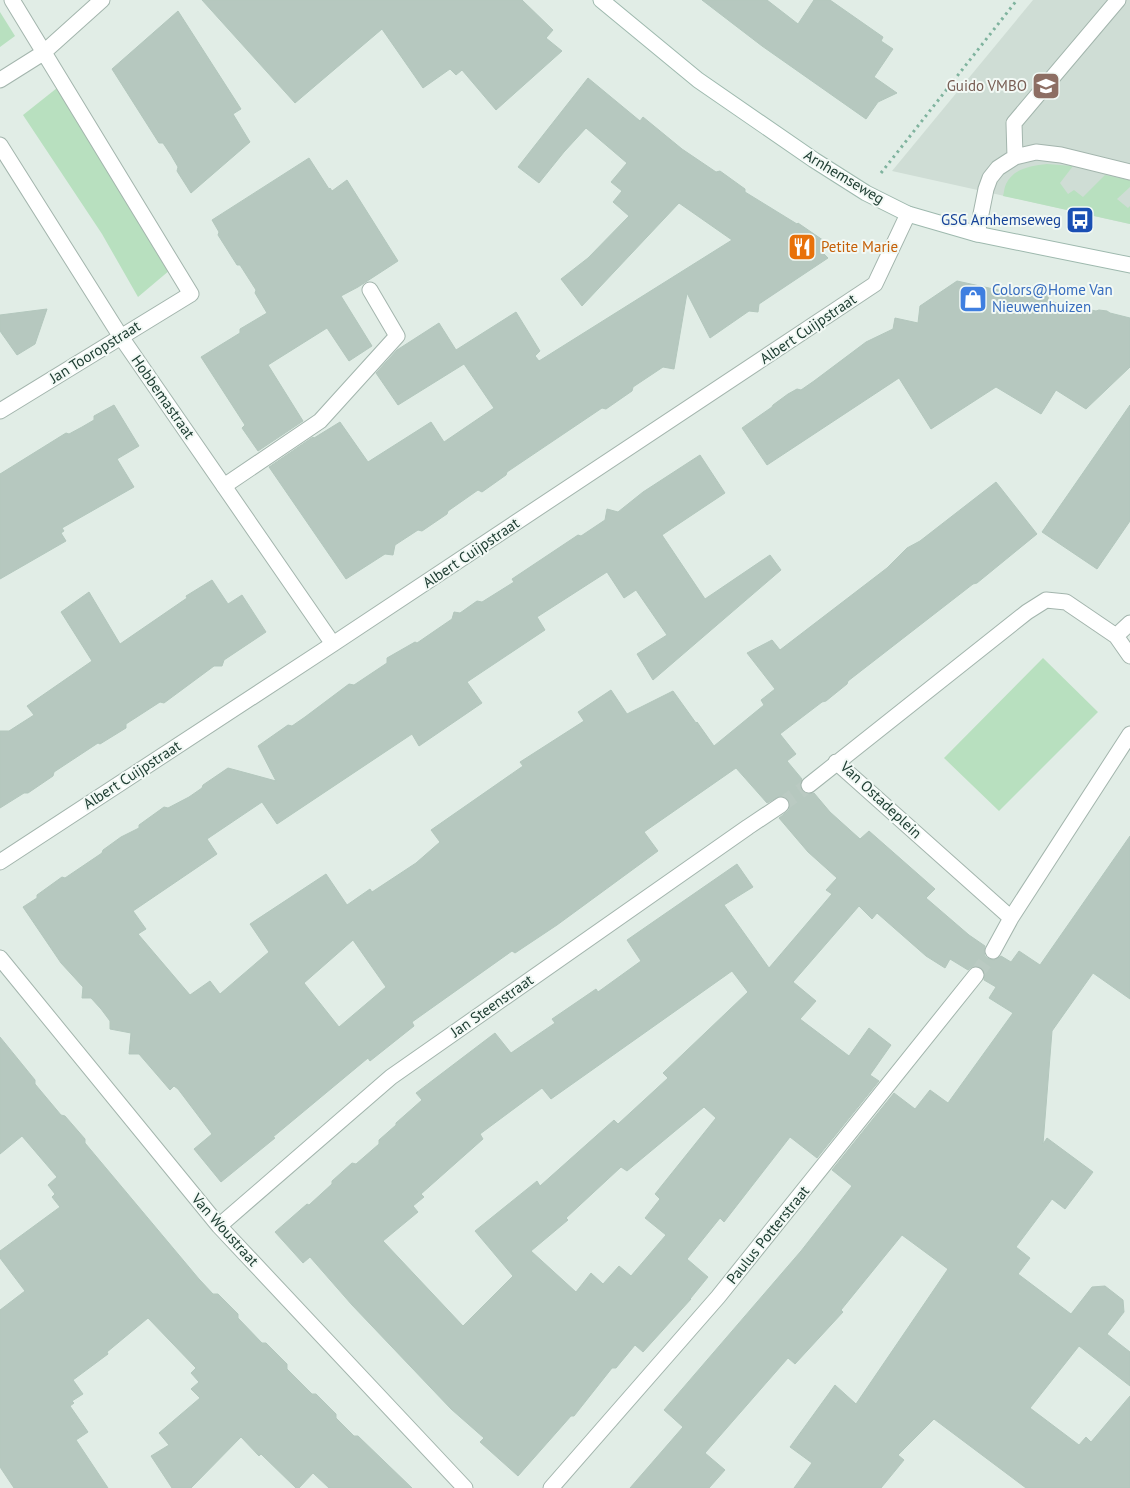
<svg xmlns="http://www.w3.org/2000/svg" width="1130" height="1488" viewBox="0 0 1130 1488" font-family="'PT Sans',sans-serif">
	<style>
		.built { fill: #cfddd5 }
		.green { fill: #b8e0bf }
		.building { fill: #b6c8bf; stroke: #b3c7bd; fill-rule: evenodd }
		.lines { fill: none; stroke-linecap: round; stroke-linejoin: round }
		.street-tunnel { stroke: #bacac2; stroke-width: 15; stroke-dasharray: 15 8; stroke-linecap: butt }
		.lane-casing { stroke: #a3b5ad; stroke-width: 17 }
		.street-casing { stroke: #a3b5ad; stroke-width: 17 }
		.secondary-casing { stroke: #9eb9ae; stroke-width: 17 }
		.path { stroke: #7fb39e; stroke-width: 3; stroke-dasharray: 2.5 4; stroke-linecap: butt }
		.lane { stroke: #fff; stroke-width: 15 }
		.street { stroke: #fff; stroke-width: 15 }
		.secondary { stroke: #fff; stroke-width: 15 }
		.labels { text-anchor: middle; stroke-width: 4; stroke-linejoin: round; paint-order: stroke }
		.education-label { font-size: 15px; fill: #785e54; stroke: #f2f9f5; text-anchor: end }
		.street-label { font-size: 15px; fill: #203f34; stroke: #f2f9f5 }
		.transit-label { font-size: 15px; fill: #164399; stroke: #f2f9f5; text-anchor: end }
		.food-label { font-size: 15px; fill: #c56008; stroke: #f2f9f5; text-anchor: start }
		.shop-label { font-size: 15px; fill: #366cbe; stroke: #f2f9f5; text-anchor: start }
	</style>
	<rect width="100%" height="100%" fill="#e1ede6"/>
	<!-- built -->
	<path class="built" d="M1033 0H1130V224L892 171Z"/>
	<!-- green -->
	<path class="green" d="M0 12 15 36 0 47Z
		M57 88 170 270 138 297 102 234 23 115Z
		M1047 164 1073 166 1060 183 1068 194 1074 190 1083 197 1105 175 1130 180V187L1117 199 1128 208 1130 206V224L1003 196C1004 193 1004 188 1006 184 1014 168 1031 166 1047 164Z
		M1043 658 1098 712 999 811 944 758Z"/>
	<!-- building -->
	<path class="building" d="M202 0H522L553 30 546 38 562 51 496 110 462 70 456 75 450 69 423 88 382 29 295 103Z
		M702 0H767L798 24 814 0H830L883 37 881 41 893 49 874 77 897 93 878 102 866 119 762 46Z
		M178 11 241 109 233 114 250 142 191 193 177 171 178 167 171 155 163 143H159L112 69Z
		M588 78 640 121 643 117 682 149 716 172 720 171 745 189V192L797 224 798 223 830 245 823 253 828 258 759 304 758 312 749 311 710 338 687 293 674 369 663 367 633 387 632 391 606 409 602 408 507 472 506 475 482 492 478 490 448 511 447 514 422 531 418 530 395 545 393 555 385 554 346 579 269 467 313 437 314 438 340 422 368 462 431 422 444 442 494 408 464 364 398 405 376 373 397 350 439 323 456 350 516 312 540 351 535 356 539 361 732 240 679 203 582 306 561 279 588 258 629 216 613 202 622 191 611 182 627 163 586 128 564 152 539 183 518 167Z
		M309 158 329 189 330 188 332 191 347 180 398 261 358 287 341 296 372 346 349 361 327 328 268 365 303 421 258 451 242 428 245 425 201 357 240 333V329L267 313 255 293 256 290 240 265H237L218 235 219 232 212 220Z
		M957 281 1030 297 1049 284 1048 301 1096 311 1099 310 1107 311 1110 313 1130 318V367L1086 409 1056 390 1041 414 996 387 931 429 899 378 767 465 742 428 772 407 773 405 788 394 797 389 801 390 814 381 866 342 893 329 895 318 918 323 920 306Z
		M47 309 35 344 17 355 0 331V315Z
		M114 405 139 446 117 459 134 487 62 528 64 531 61 533 66 541 0 579V474L66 433 69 434 82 427 94 420V416Z
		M1130 405V521L1097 569 1042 532Z
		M700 455 725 493 662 535 705 599 770 555 781 570 653 680 637 654 667 635 636 590 624 598 607 572 537 617 545 630 467 682 482 703 419 746 412 734 277 824 262 802 207 839 217 854 133 911 146 929 138 934 190 995 210 981 220 994 269 952 250 924 326 874 347 905 370 889 372 892 416 863 440 842 431 830 523 766 520 762 584 721 578 712 611 690 627 714 673 691 696 723 697 722 714 746 764 705 761 700 775 689 747 653 772 640 780 650 887 568 907 548 920 541 996 482 1037 534 977 583 973 584 848 681 847 684 826 701 822 702 780 734 796 754 787 761 802 779 800 786 802 791 806 794 814 793 830 812 860 839 869 831 935 889 926 898 969 935 985 946 984 952 985 956 989 959 994 960 1001 956 1011 962 1019 951 1040 965 1130 836V999L1093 973 1052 1031 1043 1144 1047 1138 1093 1172 1065 1209 1052 1199 1016 1247 1030 1258 1018 1274 1071 1314 1092 1287 1105 1286 1123 1300 1124 1312 1107 1334 1130 1352V1386L1079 1346 1030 1408 1079 1445 1086 1437 1091 1442 1130 1396V1488H1026L934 1419 898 1455 904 1460 881 1488H794L812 1463 790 1447 835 1385 856 1404 948 1269 902 1235 841 1310 843 1312 795 1364 788 1358 705 1453 725 1470 709 1488H630L683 1427 664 1410 801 1251 852 1186 832 1170 894 1093 915 1109 930 1090 948 1103 1013 1013 989 998 996 987 984 980 985 972 981 967 973 966 968 970 950 959 945 968 926 956 877 913 872 919 859 906 793 982 816 1001 800 1019 849 1056 869 1028 891 1045 870 1075 879 1081 817 1158 790 1137 724 1222 720 1218 687 1259 708 1277 690 1299H691L643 1352 635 1345 616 1368H612L574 1416H571L518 1476 480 1442 484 1438 451 1409 352 1305 310 1257 303 1263 275 1232 307 1204 309 1205 321 1194 332 1184V1181L352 1163 356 1164 379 1144V1140L396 1125V1123L422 1100 416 1093 495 1033 511 1053 555 1023 552 1019 596 989 598 992 641 961 627 940 737 864 753 887 724 905 769 968 832 894 826 890 837 878 808 852 779 818 789 810 790 804 788 799 785 796H780L767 803 736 768 644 832 658 851 557 925 515 953 512 951 412 1022 414 1026 370 1061 368 1058 273 1137 275 1138 221 1182 194 1149 212 1134 178 1089 174 1086 170 1090 139 1054H129L131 1033 110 1029V1021L101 1009 91 998H82L83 987 61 963 23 907 37 898V895L62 877 65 878 102 853 103 850 121 837 139 828V825L164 807 168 808 189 797 202 788 203 785 228 768 276 781 258 746 288 725 292 726 305 717 349 684 354 685 387 663V658L415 642 417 643 452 619 454 612 460 613 477 601 482 602 514 582 512 579 578 535 581 536 605 520 607 509 618 512 643 492ZM353 940 386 987 339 1027 304 983ZM732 971 748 992 663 1073 668 1078 618 1124 614 1120 540 1186 537 1181 475 1231 513 1276 463 1326 383 1241 418 1212 413 1206 424 1197 421 1194 483 1139 480 1134 542 1088 551 1099ZM704 1107 716 1118 655 1194 660 1199 645 1218 666 1235 631 1276 619 1266 603 1284 591 1273 576 1292 531 1251 568 1220 566 1218 621 1167 627 1171Z
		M212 580 228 604 242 595 266 632 224 660 222 666H214L164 703 160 702 126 724V728L100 744 98 743 54 772 53 776 28 793H24L0 808V731H9L34 715 27 706 92 661 61 612 89 592 120 644 187 598 186 596Z
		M0 1037 35 1080V1084L61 1115 65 1116 85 1139V1143L199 1279 213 1294H218L238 1314V1318L262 1343H266L287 1364V1369L312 1394H316L336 1414V1418L354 1436H358L412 1488H329L313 1473 299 1488H296L261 1454 259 1456 241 1437 191 1488H172L151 1456 169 1445 159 1433 200 1398 191 1389 199 1382 191 1373 196 1368 148 1318 107 1352 108 1354 73 1380 83 1394 72 1401 74 1403 70 1406 88 1432 76 1440 108 1488H14L0 1467V1310L25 1291 0 1258V1251L60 1207 52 1197 55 1194 48 1185 57 1177 22 1136 0 1154Z"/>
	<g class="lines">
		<!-- street-tunnel -->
		<path class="street-tunnel" d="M781 805 809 785
			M976 975 993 951"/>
		<defs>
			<path id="lane" d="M1015 157 1014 123 1118 0
				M977 234 986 189 990 178 998 168 1015 157 1036 152 1061 155 1130 172
				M224 486 320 421 397 336 370 290"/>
			<path id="street" d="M0 80 43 53 102 0
				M0 145 121 337 333 644
				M0 411 191 294 12 0
				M1116 636 1130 623
				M836 762 1011 918
				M809 785 1027 612 1046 600 1066 602 1116 636 1130 656
				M0 862 333 644 875 284 908 214
				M993 951 1011 918 1130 734
				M0 958 219 1226 465 1488
				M219 1226 391 1077 748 827 781 805
				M551 1488 718 1297 976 975"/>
			<path id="secondary" d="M601 0 698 80 814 160 866 193 908 214 977 234 1130 265"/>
		</defs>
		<!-- lane casing -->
		<use href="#lane" class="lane-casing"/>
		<!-- street casing -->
		<use href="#street" class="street-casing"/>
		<!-- secondary casing -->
		<use href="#secondary" class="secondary-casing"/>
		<!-- path -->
		<path class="path" d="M881 173 1017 0"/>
		<!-- lane -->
		<use href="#lane" class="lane"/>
		<!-- street -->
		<use href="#street" class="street"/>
		<!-- secondary -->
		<use href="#secondary" class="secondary"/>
	</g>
	<!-- icons -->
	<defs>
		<symbol id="school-square" viewBox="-11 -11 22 22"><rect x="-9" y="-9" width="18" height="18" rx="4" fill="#8d6e63" stroke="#f2f9f5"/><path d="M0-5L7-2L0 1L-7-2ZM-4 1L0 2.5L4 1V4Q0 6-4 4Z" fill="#fff"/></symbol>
		<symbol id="bus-square" viewBox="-11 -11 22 22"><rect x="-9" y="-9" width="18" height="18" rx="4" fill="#1a4fb4" stroke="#f2f9f5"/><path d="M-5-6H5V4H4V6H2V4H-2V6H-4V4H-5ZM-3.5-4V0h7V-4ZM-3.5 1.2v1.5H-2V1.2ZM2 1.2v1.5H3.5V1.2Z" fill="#fff"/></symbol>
		<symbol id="restaurant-square" viewBox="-11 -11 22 22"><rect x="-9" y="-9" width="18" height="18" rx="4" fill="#e8710a" stroke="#f2f9f5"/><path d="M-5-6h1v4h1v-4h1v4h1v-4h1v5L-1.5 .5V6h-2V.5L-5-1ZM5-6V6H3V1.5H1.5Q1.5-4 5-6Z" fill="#fff"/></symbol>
		<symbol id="shop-square" viewBox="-11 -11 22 22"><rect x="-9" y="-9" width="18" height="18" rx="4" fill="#3f7fe0" stroke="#f2f9f5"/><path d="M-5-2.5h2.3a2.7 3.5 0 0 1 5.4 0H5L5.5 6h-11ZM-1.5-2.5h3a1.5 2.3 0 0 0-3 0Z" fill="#fff"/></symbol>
	</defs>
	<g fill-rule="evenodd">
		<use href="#school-square" x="1030" y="70" width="32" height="32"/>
		<use href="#bus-square" x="1064" y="204" width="32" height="32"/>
		<use href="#restaurant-square" x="786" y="231" width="32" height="32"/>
		<use href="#shop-square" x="957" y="283" width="32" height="32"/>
	</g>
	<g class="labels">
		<!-- education labels -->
		<g class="education-label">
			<text x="1027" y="91">Guido VMBO</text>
		</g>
		<!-- street labels -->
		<g class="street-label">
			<text transform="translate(844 177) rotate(31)" y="5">Arnhemseweg</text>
			<text transform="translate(808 329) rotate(-34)" y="5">Albert Cuijpstraat</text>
			<text transform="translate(95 352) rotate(-32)" y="5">Jan Tooropstraat</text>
			<text transform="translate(163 397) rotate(55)" y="5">Hobbemastraat</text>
			<text transform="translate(471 553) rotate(-34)" y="5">Albert Cuijpstraat</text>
			<text transform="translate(132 775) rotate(-33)" y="5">Albert Cuijpstraat</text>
			<text transform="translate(881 800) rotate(43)" y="5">Van Ostadeplein</text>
			<text transform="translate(492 1006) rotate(-35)" y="5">Jan Steenstraat</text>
			<text transform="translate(225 1230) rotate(48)" y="5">Van Woustraat</text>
			<text transform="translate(768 1235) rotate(-51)" y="5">Paulus Potterstraat</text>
		</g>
		<!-- transit labels -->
		<g class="transit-label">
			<text x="1061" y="225">GSG Arnhemseweg</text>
		</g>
		<!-- food labels -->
		<g class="food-label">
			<text x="821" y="252">Petite Marie</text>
		</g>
		<!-- shop labels -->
		<g class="shop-label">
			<text x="992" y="295">Colors@Home Van<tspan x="992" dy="17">Nieuwenhuizen</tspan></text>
		</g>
	</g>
</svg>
